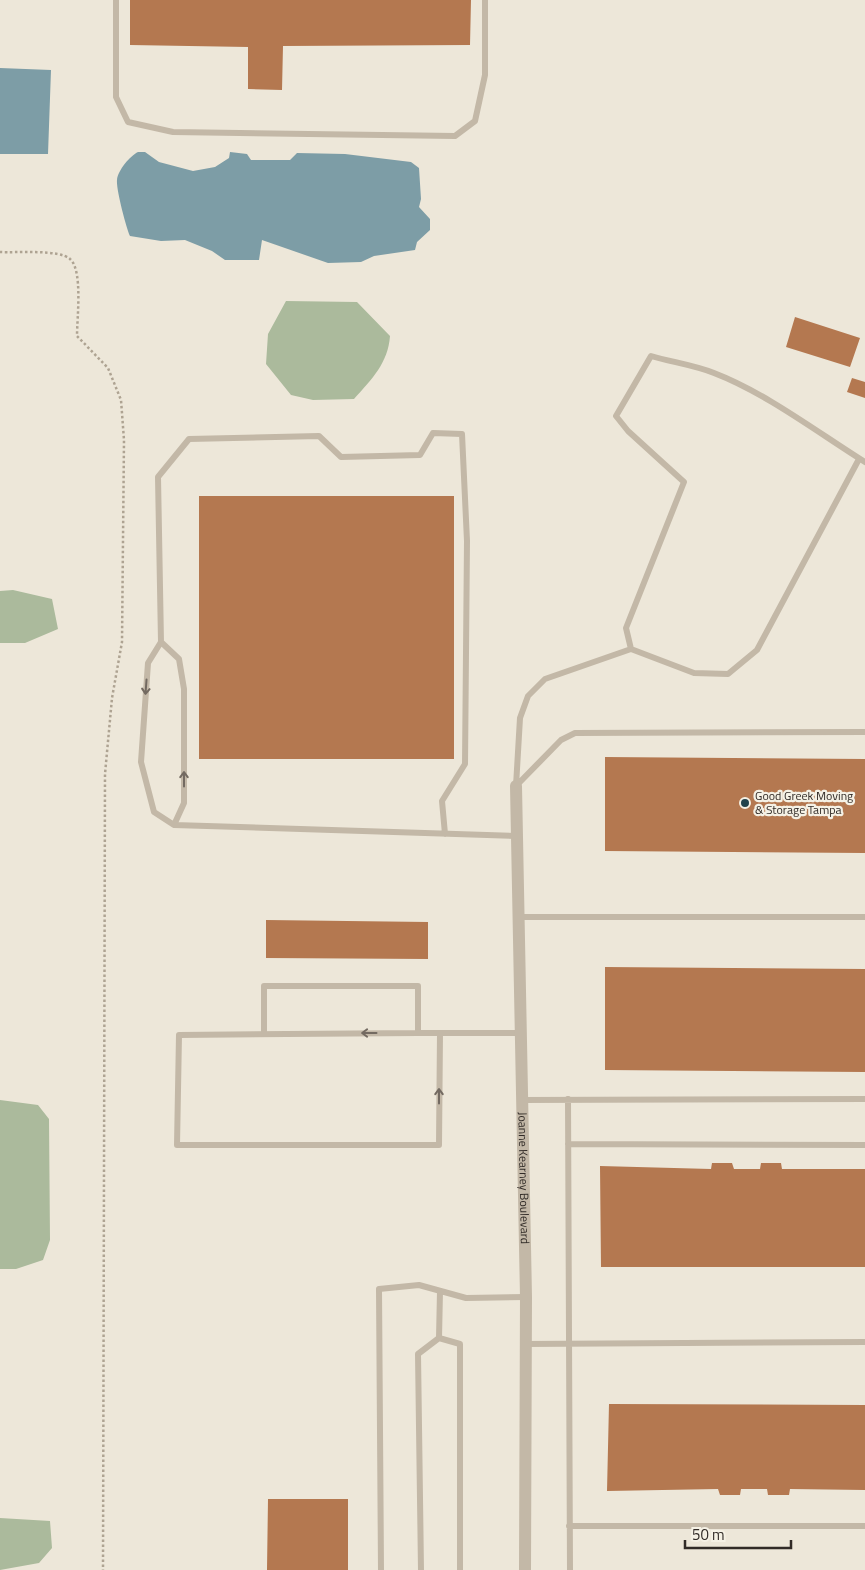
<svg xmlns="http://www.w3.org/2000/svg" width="865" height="1570" viewBox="0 0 865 1570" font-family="'Titillium Web',sans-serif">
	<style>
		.green { fill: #abba9c }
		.water { fill: #7d9da6 }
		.building { fill: #b47850 }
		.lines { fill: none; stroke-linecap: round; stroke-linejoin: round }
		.path { stroke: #aea392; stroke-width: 2.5; stroke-dasharray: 2.5 2.5; stroke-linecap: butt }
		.lane { stroke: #c3b8a7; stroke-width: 6 }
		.street { stroke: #c3b8a7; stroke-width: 12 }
		.oneway { stroke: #736a61 }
		.poi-dot { fill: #22434c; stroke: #f5f1e5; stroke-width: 2 }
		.labels { text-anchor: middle; stroke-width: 4.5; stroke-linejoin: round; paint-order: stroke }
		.poi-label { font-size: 12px; fill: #312b27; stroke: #f5f1e5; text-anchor: start }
		.street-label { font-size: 12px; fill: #312b27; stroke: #f5f1e5 }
	</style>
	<rect width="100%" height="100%" fill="#ede7d9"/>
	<!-- green -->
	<path class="green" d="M286 301 357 302 390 336C388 363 372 379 354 399L313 400 291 395 266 364 268 334Z
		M13 590 52 599 58 629 25 643H0V591Z
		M0 1100 38 1105 49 1119 50 1240 43 1260 16 1269H0Z
		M0 1518 50 1521 52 1548 39 1563 0 1570Z"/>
	<!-- water -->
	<path class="water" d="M0 68 51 70 48 154H0Z
		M138 152H145L159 162 193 171 215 167 229 158 230 152 247 154 251 160H290L297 153 345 154 411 162 419 168 421 199 419 207 430 219V230L417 242 415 250 374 256 361 262 328 263 262 240 259 260H225L212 251 185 240 161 241 130 236C126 227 116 189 117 180 118 170 130 156 138 152Z"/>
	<!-- building -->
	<path class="building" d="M130 0H471L470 45 283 46 282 90 248 89V47L130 45Z
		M795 317 860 338 850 367 786 347Z
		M852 378 865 382V398L847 392Z
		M199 496H454V759H199Z
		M605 757 865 759V853L605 851Z
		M266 920 428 922V959L266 958Z
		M605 967 865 969V1072L605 1070Z
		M712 1163H732L734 1169H760L761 1163H781L782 1169H865V1267H601L600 1166 711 1169Z
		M609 1404 865 1405V1490L790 1489 789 1495H768L767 1489H741L740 1495H720L718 1489 607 1491Z
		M268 1499H348V1570H267Z"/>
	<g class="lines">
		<!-- path -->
		<path class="path" d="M0 252C15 253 59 249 70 259 83 270 77 318 77 336L108 368 121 400 124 440 122 642 112 698 105 774 103 1570"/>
		<!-- lane -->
		<path class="lane" d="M116 0V97L128 122 173 132 455 136 475 121 485 75V0
			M859 459 757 650 728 674 694 673 631 649 626 628 684 482 628 431 616 416 651 356C671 362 694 365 714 373 766 393 817 432 865 462
			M161 642 179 659 184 689V803L174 825
			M516 786 561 740 575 733 865 732
			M516 786 520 718 528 696 545 679 631 649
			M445 834 442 801 465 764 467 541 462 434 433 433 420 455 341 457 319 436 189 439 158 477 161 642 148 663 141 762 154 812 174 825 518 836
			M519 917H865
			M440 1033 439 1145H177L179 1035 418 1033H520
			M264 1034V986H418V1033
			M568 1099 570 1570
			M521 1100 865 1099
			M568 1144 865 1145
			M439 1338 460 1344V1570
			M439 1338 440 1291
			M525 1344 865 1342
			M569 1526H865
			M381 1570 379 1289 419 1285 466 1298 526 1297
			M421 1570 418 1354 439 1338"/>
		<!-- street -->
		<path class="street" id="s1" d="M516 786 526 1297 525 1570"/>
	</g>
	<!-- one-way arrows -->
	<defs><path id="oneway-shaft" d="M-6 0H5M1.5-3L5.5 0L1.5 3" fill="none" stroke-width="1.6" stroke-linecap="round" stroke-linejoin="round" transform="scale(1.25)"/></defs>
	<g class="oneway">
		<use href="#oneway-shaft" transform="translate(146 687) rotate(94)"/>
		<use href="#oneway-shaft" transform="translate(184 779) rotate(-90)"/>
		<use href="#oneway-shaft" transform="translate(369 1033) rotate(180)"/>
		<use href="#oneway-shaft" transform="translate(439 1096) rotate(-90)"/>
	</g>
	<!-- markers -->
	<circle class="poi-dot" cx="745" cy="803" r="5"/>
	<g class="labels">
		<!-- poi labels -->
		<g class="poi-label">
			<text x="755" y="800">Good Greek Moving<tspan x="755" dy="14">&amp; Storage Tampa</tspan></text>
		</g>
		<!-- street labels -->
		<g class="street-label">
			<text dy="4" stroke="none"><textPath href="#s1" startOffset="392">Joanne Kearney Boulevard</textPath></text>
		</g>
	</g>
	<!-- scale -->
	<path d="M685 1540v8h106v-8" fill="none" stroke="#312b27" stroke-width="2.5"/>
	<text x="692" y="1540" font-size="15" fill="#312b27" stroke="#f5f1e5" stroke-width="4" paint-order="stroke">50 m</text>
</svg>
